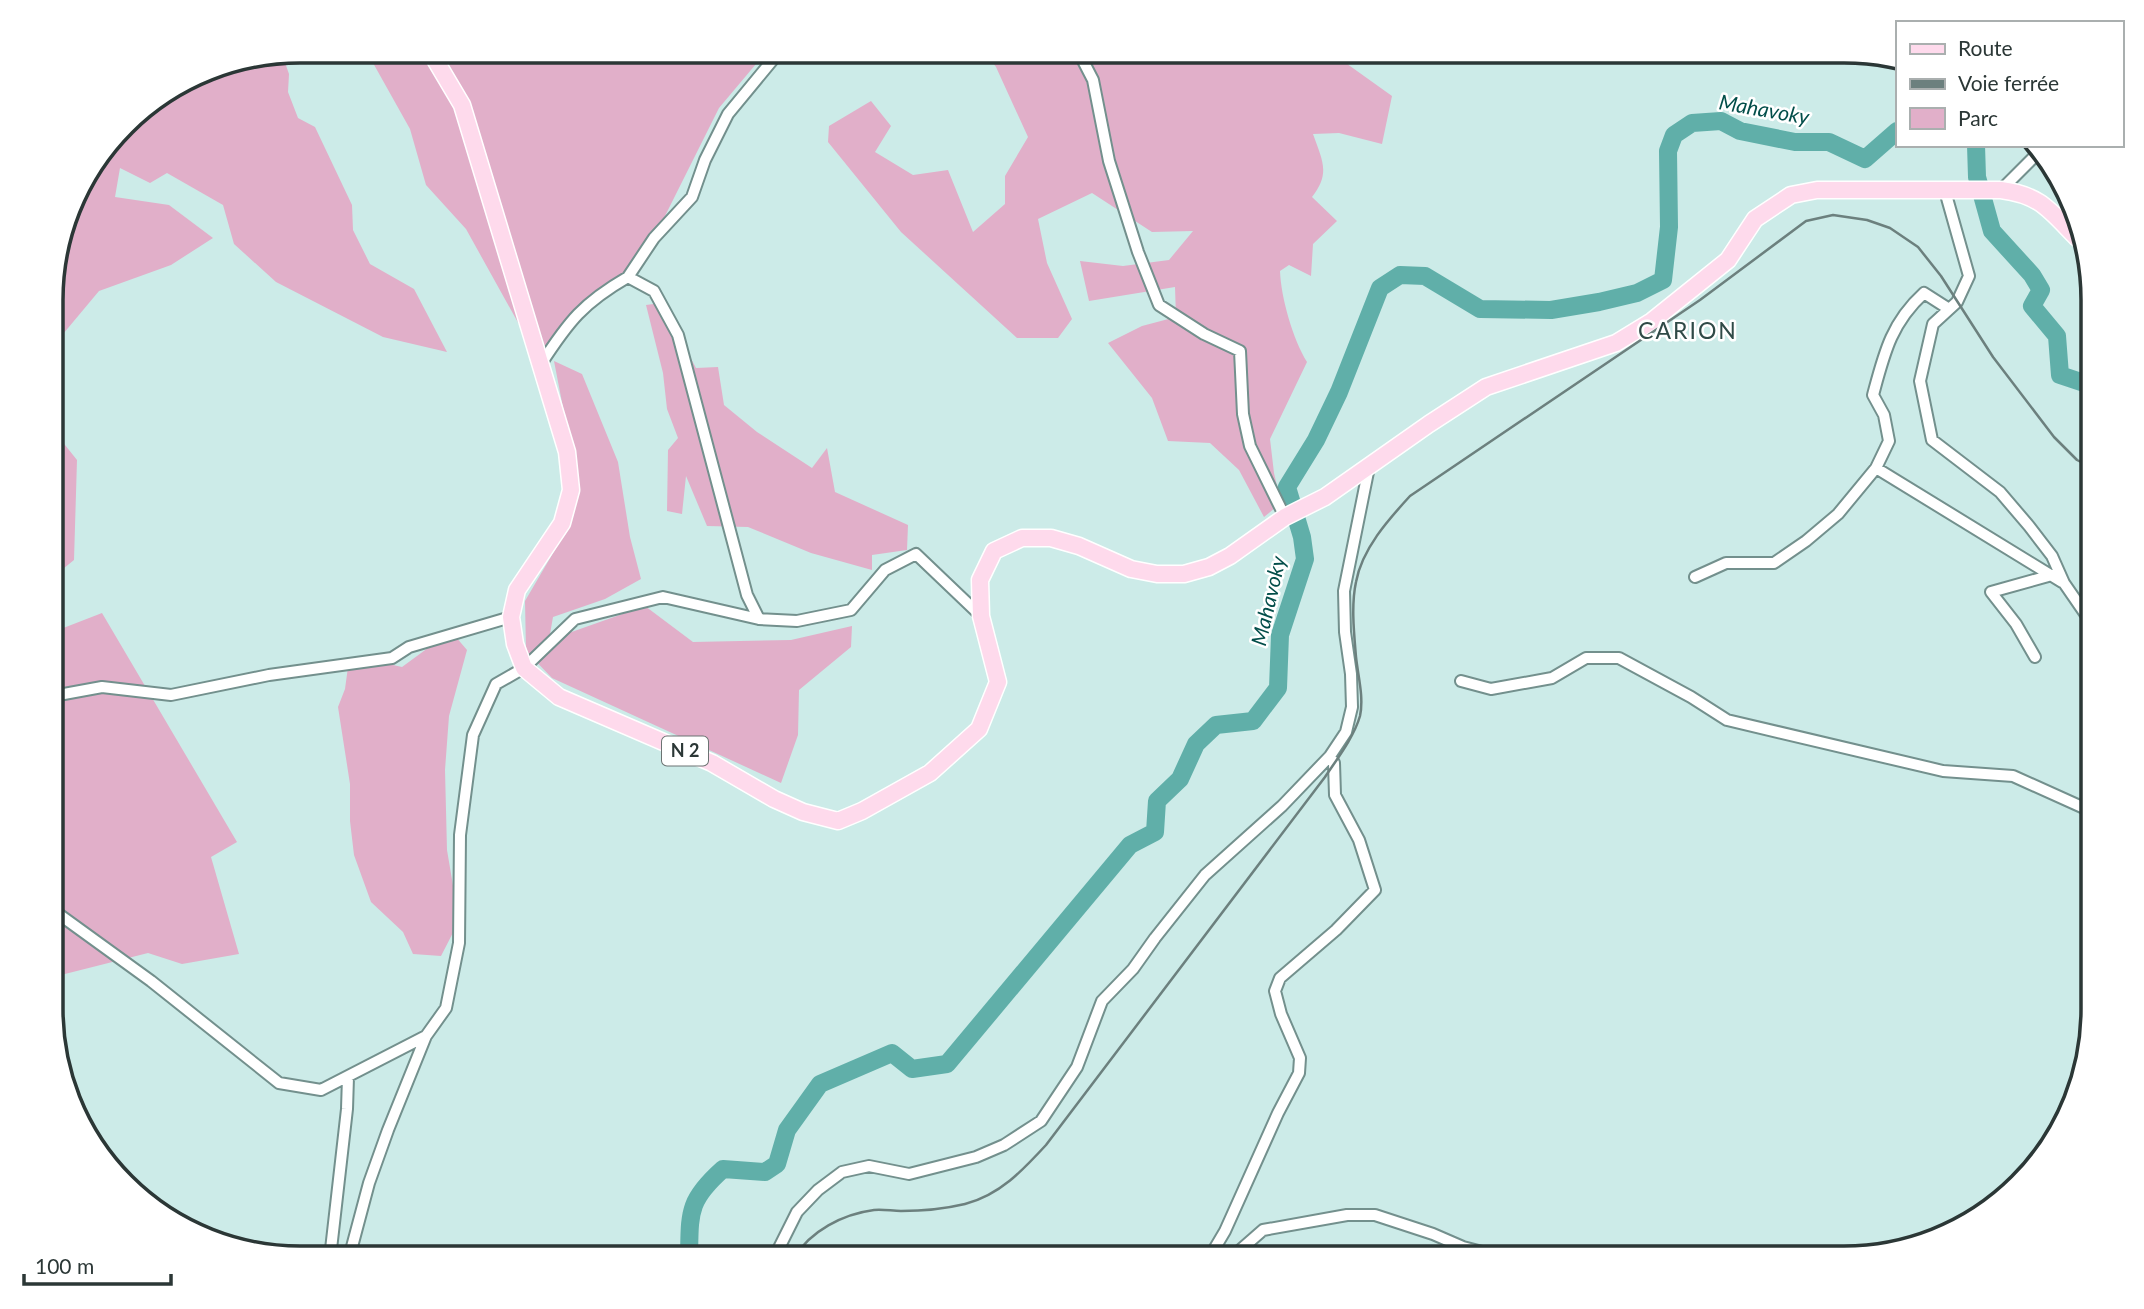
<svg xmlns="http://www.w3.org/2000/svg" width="2144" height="1309" viewBox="0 0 2144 1309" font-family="Lato,sans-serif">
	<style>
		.green { fill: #e1afc9 }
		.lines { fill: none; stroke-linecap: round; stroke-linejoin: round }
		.river { stroke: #60afa9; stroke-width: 18 }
		.street-casing { stroke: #73908d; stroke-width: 14 }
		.primary-casing { stroke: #fff; stroke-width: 19 }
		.street { stroke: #fff; stroke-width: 10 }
		.primary { stroke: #fedaec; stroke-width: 16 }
		.rail { stroke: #6c807e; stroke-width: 2.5 }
		.labels { text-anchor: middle; stroke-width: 5; stroke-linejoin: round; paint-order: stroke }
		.shield { fill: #fff; stroke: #6b7372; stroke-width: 2 }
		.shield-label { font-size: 18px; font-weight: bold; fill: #2b3736 }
		.water-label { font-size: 21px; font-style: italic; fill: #034e4a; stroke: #fff }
		.quarter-label { font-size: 23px; letter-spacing: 2px; fill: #2f4a47; stroke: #fff }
		.rim { fill: none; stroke: #2b3736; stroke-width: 3.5 }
	</style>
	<rect width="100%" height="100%" fill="#ccebe8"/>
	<!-- green -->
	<path class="green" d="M372 51H767L719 108 654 238 628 277 568 322 541 364 466 229 426 185 410 129 368 54Z
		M984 51H1329L1392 96 1382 144 1339 133 1313 134C1322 160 1331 173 1312 197L1337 221 1313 244 1311 276 1289 265 1280 271C1281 298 1293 339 1307 362L1270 439 1274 473 1281 503 1264 517 1239 470 1210 443 1168 441 1152 398 1108 343 1142 326 1176 317 1175 287 1089 301 1080 261 1123 266 1169 260 1193 231 1152 232 1092 193 1038 219 1047 263 1072 319 1058 338H1017L901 232 828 142 829 126 871 101 891 126 875 152 913 175 948 170 973 232 1005 204V176L1028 137 996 67Z
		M282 54 289 74 288 92 298 118 315 127 352 205 353 230 370 264 414 289 447 352 383 337 276 282 234 244 223 205 167 173 150 183 120 168 115 197 169 205 213 238 171 265 99 291 53 346V268L77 189 135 113 205 70Z
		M661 303 696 368 718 367 724 405 757 432 812 468 827 448 835 492 908 525 907 550 872 555V570L811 553 748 527 707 526 686 476 682 514 667 511 668 450 678 438 667 409 663 373 646 305Z
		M554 361 582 374 618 462 630 537 641 579 605 599 553 617 549 640 645 606 693 642 791 640 852 626 851 647 799 690 798 735 781 783 552 678 526 651 525 601 570 524 578 485Z
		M53 430 77 460 74 560 53 577Z
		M102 613 237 842 211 857 239 954 182 964 148 953 53 977V632Z
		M455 636 467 650 449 716 445 770 447 850 459 921 441 956 413 954 403 932 371 902 354 855 350 821V784L338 707 345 689 348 667 384 663 402 667 432 645Z"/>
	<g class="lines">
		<!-- river -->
		<path class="river" d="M1976 145 1977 177 1992 231 2032 275 2041 290 2032 306 2057 336 2060 375 2093 386
			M689 1258C690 1213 687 1201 723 1169L765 1172 777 1164 787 1130 820 1084 892 1053 912 1069 947 1064 1130 845 1155 832 1157 801 1180 779 1196 744 1216 725 1253 721 1278 688 1280 635 1305 559 1302 537 1287 487 1316 440 1339 392 1380 288 1400 275 1425 276 1480 309 1551 310 1599 302 1637 293 1663 280 1669 227 1668 151 1674 135 1692 123 1721 121 1740 131 1795 142H1829L1865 159 1897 131"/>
		<defs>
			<path id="street" d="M1078 51 1093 80 1109 161 1138 252 1159 305 1204 334 1240 351 1243 414 1250 446 1285 517
				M2001 190 2040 151
				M1945 191 1969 276 1957 302 1933 324 1920 381 1932 440 2000 492 2029 526 2052 556 2064 583 2093 625
				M628 277 654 238 692 197 705 160 728 114 780 51
				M1949 309 1924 293C1891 323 1884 354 1873 395L1884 415 1889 441 1876 468 2062 582
				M541 364C569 321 583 303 628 277L654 291 678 335 747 595 759 619
				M1695 577 1726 563H1774L1806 541 1838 514 1876 468
				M2035 657 2016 624 1991 592 2052 575
				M1461 681 1491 689 1552 678 1586 658H1619L1691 697 1727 720 1943 771 2013 776 2093 812
				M53 696 102 687 171 695 269 675 392 658 409 647 511 617
				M53 910 151 981 279 1083 321 1090 426 1036 446 1008 459 943 460 835 473 735 496 684 524 668 575 619 663 597 759 619 797 621 851 610 885 570 916 554 981 616
				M330 1258 347 1109 348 1077
				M349 1258 369 1183 388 1130 426 1036
				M774 1258 797 1212 818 1190 842 1172 869 1166 909 1174 976 1157 1004 1145 1041 1121 1077 1067 1102 1001 1133 969 1155 938 1205 875 1282 806 1330 756 1346 732 1352 707 1351 674 1345 632 1344 591 1369 467
				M1209 1258 1225 1231 1278 1113 1299 1073 1300 1058 1281 1014 1275 991 1280 978 1336 930 1375 890 1359 840 1335 795 1334 763 1330 756
				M1231 1258 1263 1230 1347 1215H1375L1433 1234 1463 1247 1505 1258"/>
			<path id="primary" d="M430 51 462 105 567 452 571 490 562 523 517 590 511 617 515 644 524 668 559 697 712 763 774 799 803 812 838 821 862 811 930 773 979 729 998 682 981 616 980 580 994 551 1022 538H1051L1079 546 1131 569 1157 574H1184L1209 567 1230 556 1285 517 1325 497 1429 424 1486 387 1616 343 1652 321 1728 260 1755 219 1791 195 1817 190H2001C2041 195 2050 211 2077 238"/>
		</defs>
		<!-- street casing -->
		<use href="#street" class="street-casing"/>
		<!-- primary casing -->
		<use href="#primary" class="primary-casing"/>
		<!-- street -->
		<use href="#street" class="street"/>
		<!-- primary -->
		<use href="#primary" class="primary"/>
		<!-- rail -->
		<path class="rail" d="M794 1258C810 1231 843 1214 874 1210 883 1209 892 1211 901 1211 922 1211 944 1209 965 1204 1000 1195 1023 1170 1046 1145L1325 777C1337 759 1354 737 1360 716 1364 697 1358 676 1356 657 1354 633 1351 605 1356 582 1362 549 1388 520 1410 496L1700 300 1806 221 1833 215 1867 220 1890 228 1918 247 1941 276 1993 357 2054 437 2077 460 2093 468"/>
	</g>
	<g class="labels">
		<!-- shield labels -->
		<rect class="shield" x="662" y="736.5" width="46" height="29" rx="5"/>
		<g class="shield-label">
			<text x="685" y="757">N 2</text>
		</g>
		<!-- water labels -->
		<g class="water-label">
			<text transform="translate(1764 110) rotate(10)" y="7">Mahavoky</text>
			<text transform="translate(1269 601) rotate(-77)" y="7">Mahavoky</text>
		</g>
		<!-- quarter labels -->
		<g class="quarter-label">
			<text x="1688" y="339">CARION</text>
		</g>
	</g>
	<!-- crop -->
	<path d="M0 0H2144V1309H0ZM300 63H1844A237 237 0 0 1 2081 300V1009A237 237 0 0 1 1844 1246H300A237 237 0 0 1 63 1009V300A237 237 0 0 1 300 63Z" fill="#fff" fill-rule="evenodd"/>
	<path class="rim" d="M300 63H1844A237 237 0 0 1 2081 300V1009A237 237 0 0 1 1844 1246H300A237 237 0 0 1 63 1009V300A237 237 0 0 1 300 63Z"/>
	<!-- legend -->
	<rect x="1896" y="21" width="228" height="126" fill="#ffffff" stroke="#aaafaf" stroke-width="2"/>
	<rect x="1910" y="44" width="35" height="10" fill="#fedaec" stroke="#aaafaf" stroke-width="2"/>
	<text x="1958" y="56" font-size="21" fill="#2b3736">Route</text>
	<rect x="1910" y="79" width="35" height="10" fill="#6c807e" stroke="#aaafaf" stroke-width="2"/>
	<text x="1958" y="91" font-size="21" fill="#2b3736">Voie ferrée</text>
	<rect x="1910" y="108" width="35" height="21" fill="#e1afc9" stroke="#aaafaf" stroke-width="2"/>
	<text x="1958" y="126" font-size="21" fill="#2b3736">Parc</text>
	<!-- scale -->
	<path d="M24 1274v10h147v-10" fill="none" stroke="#2b3736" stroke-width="3.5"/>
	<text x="35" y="1274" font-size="21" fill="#2b3736" stroke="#ffffff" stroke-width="5" paint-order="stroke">100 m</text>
</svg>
